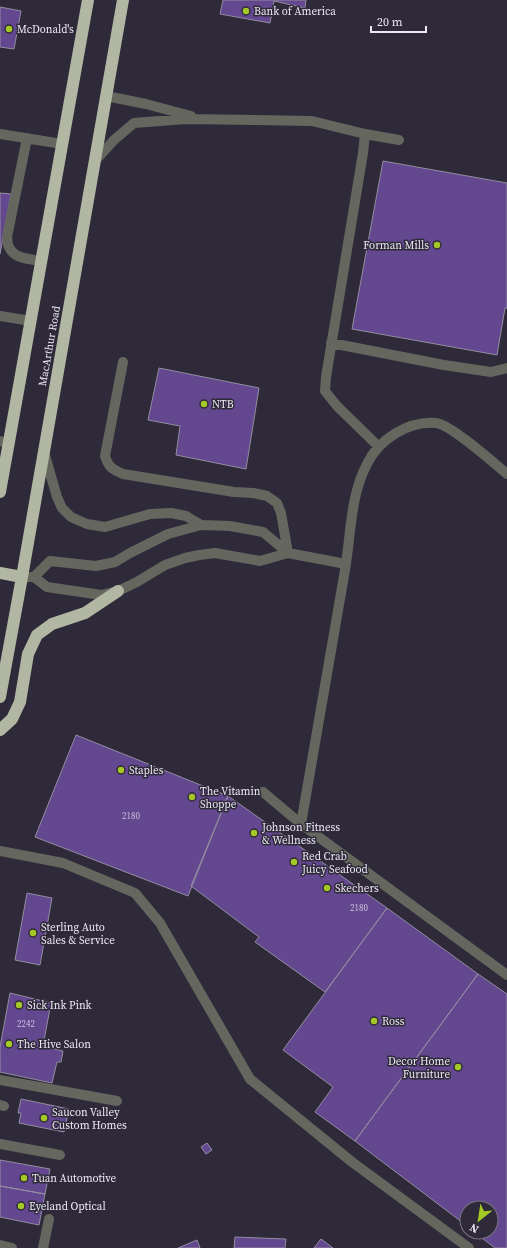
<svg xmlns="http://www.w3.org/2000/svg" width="507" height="1248" viewBox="0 0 507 1248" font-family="'Source Serif 4',serif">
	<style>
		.building { fill: #63478f; stroke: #938da0 }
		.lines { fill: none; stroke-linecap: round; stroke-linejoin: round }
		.minor { stroke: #65675f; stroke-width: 10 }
		.highway { stroke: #b1b7a3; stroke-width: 12 }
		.poi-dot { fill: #a4c825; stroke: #2f2a3a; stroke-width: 1.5 }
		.labels { text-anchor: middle; stroke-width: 3; stroke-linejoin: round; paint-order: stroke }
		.number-label { font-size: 9px; fill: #c9c0da }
		.poi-label { font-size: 11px; fill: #ebe8f3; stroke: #2f2a3a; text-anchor: start }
		.street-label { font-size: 11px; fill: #ebe8f3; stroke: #2f2a3a }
	</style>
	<rect width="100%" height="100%" fill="#2f2a3a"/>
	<!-- building -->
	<path class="building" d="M223 0H306L305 8 274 1 270 23 220 14Z
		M0 7 21 11 14 49 0 47Z
		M383 161 507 183V308H505L497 355 352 329Z
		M0 193 11 194 0 254Z
		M159 368 259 388 246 469 176 455 180 426 148 420Z
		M76 735 228 796 188 896 35 837Z
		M228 796 387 908 325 992 255 942 259 937 191 886Z
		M27 893 52 898 40 965 15 960Z
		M387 908 478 974 355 1141 315 1112 333 1087 283 1050Z
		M478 974 507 994V1248H495L474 1232H491V1208H467V1226L355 1141Z
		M10 993 51 1003 43 1046 63 1051 61 1062H57L52 1083 0 1072V1047Z
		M21 1099 69 1109 64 1132 19 1123 21 1113H18Z
		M207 1143 212 1150 206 1154 201 1147Z
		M0 1160 50 1169 45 1194 0 1186Z
		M0 1186 45 1194 39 1225 0 1217Z
		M235 1237 286 1239 285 1248H234Z
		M321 1239 333 1248H314Z
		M197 1240 200 1248H178Z"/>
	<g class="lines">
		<!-- minor -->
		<path class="minor" d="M106 96 146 104 191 116
			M0 134 62 144
			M365 134 363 153 326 377 325 391 337 406 379 447
			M27 138 7 237C8 240 7 245 9 247 14 259 30 259 41 261
			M95 161 114 140 134 123 186 119 312 121 365 134 399 140
			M0 316 31 321
			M331 343 444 365 491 372 507 368
			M123 362 105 456C109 468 112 469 123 474L234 492 253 493 267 496 277 503 281 513 288 553
			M0 441 8 443
			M44 452 57 497 62 508 71 517 87 524 105 527 150 514 171 513 186 516 201 525
			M507 474C494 463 450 424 436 423 408 421 379 439 367 464 350 496 351 535 345 570 330 655 316 739 301 824L507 975
			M22 577H34L47 587 101 595 118 591 137 582 165 565 185 558 199 555 215 553 260 561 288 553 346 564
			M34 577 50 561 96 566 115 562 130 553 168 534 201 525 230 526 263 532 288 553
			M263 792 301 824
			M0 851 63 863 135 893 160 923 250 1079 352 1162 469 1248
			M0 1080 117 1101
			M0 1105 4 1106
			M0 1144 60 1155
			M0 1245 12 1248
			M43 1248 49 1219"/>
		<!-- highway -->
		<path class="highway" d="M0 492 88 0
			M0 573 22 577
			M0 697 22 577 123 0
			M0 730 12 719 20 702 28 654 37 635 52 624 85 613 118 591"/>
	</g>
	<!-- markers -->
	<g class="poi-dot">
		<circle cx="246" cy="11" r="4"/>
		<circle cx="9" cy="29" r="4"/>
		<circle cx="437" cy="245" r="4"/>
		<circle cx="204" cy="404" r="4"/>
		<circle cx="121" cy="770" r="4"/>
		<circle cx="192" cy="797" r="4"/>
		<circle cx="254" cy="833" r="4"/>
		<circle cx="294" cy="862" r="4"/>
		<circle cx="327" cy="888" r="4"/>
		<circle cx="33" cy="933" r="4"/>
		<circle cx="19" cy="1005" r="4"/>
		<circle cx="374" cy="1021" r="4"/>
		<circle cx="9" cy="1044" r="4"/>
		<circle cx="458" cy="1067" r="4"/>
		<circle cx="44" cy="1118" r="4"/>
		<circle cx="24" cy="1178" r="4"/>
		<circle cx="21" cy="1206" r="4"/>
	</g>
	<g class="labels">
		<!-- number labels -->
		<g class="number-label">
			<text x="131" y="819">2180</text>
			<text x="359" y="911">2180</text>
			<text x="26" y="1027">2242</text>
		</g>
		<!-- poi labels -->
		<g class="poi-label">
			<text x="254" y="15">Bank of America</text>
			<text x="17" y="33">McDonald's</text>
			<text x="429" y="249" text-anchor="end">Forman Mills</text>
			<text x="212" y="408">NTB</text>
			<text x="129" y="774">Staples</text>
			<text x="200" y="795">The Vitamin<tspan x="200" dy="13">Shoppe</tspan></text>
			<text x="262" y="831">Johnson Fitness<tspan x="262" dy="13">&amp; Wellness</tspan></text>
			<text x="302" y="860">Red Crab<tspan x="302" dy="13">Juicy Seafood</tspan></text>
			<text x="335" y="892">Skechers</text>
			<text x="41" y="931">Sterling Auto<tspan x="41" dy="13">Sales &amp; Service</tspan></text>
			<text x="27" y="1009">Sick Ink Pink</text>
			<text x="382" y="1025">Ross</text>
			<text x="17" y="1048">The Hive Salon</text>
			<text x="450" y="1065" text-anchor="end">Decor Home<tspan x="450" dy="13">Furniture</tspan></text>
			<text x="52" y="1116">Saucon Valley<tspan x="52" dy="13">Custom Homes</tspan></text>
			<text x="32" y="1182">Tuan Automotive</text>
			<text x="29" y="1210">Eyeland Optical</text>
		</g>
		<!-- street labels -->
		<g class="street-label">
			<text transform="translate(49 346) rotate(-80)" y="4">MacArthur Road</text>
		</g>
	</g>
	<!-- north arrow -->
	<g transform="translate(479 1220) rotate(210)"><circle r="19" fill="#2f2a3a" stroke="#7a7684"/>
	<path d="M0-3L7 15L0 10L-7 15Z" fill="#a4c825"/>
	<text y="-6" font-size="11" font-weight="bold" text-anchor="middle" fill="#ebe8f3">N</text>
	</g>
	<!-- scale -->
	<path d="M371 26v6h55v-6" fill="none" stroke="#ebe8f3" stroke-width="2"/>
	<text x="377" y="26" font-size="12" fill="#ebe8f3" stroke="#2f2a3a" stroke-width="3" paint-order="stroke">20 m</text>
</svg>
